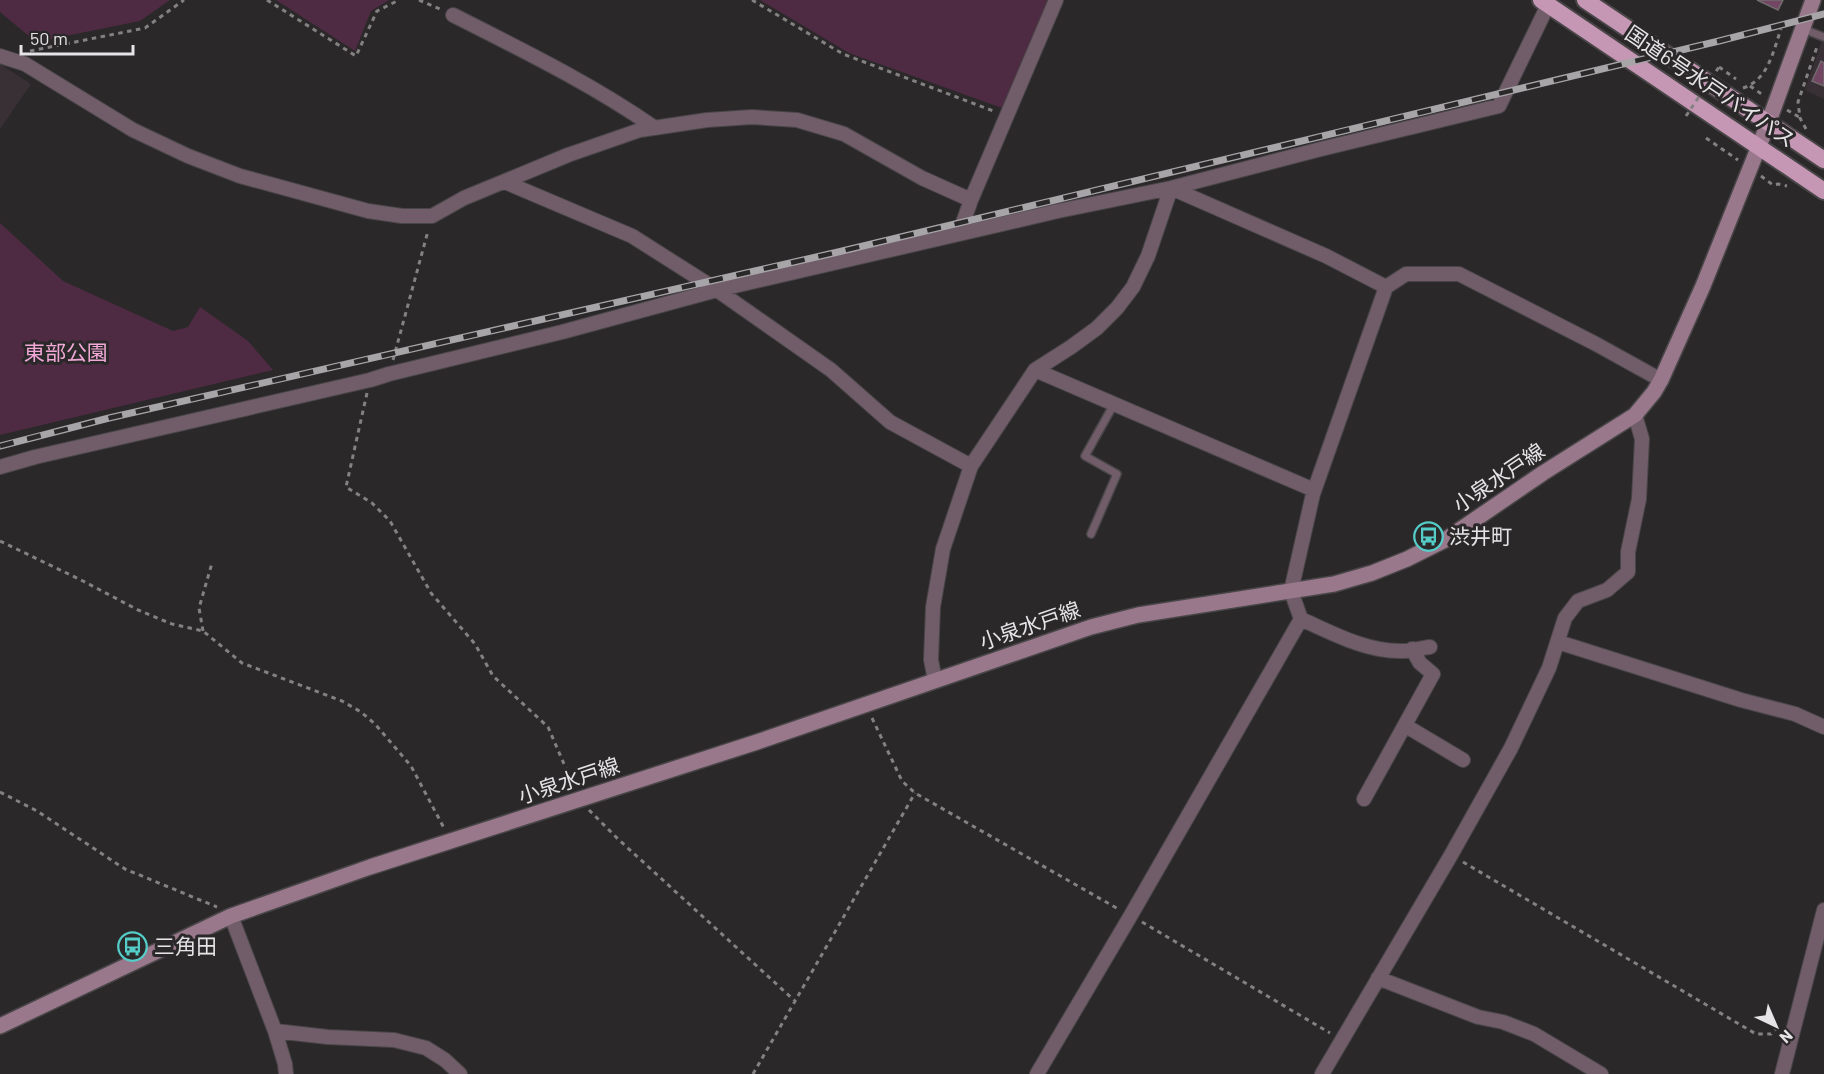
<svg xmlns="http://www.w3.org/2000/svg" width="1824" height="1074" viewBox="0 0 1824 1074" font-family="Barlow,'Noto Sans JP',sans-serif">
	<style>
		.built { fill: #393035 }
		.green { fill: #4e2b42 }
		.building { fill: #734663; stroke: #6f6c6e; stroke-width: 1.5 }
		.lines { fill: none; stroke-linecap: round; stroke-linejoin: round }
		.service-casing { stroke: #494648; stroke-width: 10 }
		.minor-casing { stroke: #494648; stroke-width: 16 }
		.secondary-casing { stroke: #494648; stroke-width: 18 }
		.trunk-casing { stroke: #494648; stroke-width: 20 }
		.path { stroke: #848183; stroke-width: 3; stroke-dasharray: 4.5 4.5; stroke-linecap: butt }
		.service { stroke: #715c69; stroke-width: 7 }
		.minor { stroke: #715c69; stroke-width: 14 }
		.secondary { stroke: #99788c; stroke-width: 15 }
		.trunk { stroke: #c697b4; stroke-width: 16 }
		.rail-casing { stroke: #a7a5a7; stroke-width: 7 }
		.rail { stroke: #2b282a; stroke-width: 4.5; stroke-dasharray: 14; stroke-linecap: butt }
		.path-bridge { stroke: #848183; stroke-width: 3; stroke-dasharray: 4.5 4.5; stroke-linecap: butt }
		.labels { text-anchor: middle; stroke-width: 6; stroke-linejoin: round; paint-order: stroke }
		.street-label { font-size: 21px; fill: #e6e4e6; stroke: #2b282a }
		.park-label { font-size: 21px; fill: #f2a8d7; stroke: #2b282a }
		.poi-label { font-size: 21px; fill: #e6e4e6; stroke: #2b282a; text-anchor: start }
	</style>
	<rect width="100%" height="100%" fill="#2b282a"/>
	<!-- built -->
	<path class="built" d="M1824 35V99L1805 90Z
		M0 64 31 84 0 129Z"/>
	<!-- green -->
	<path class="green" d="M0 0H170L140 21 36 42 0 12Z
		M276 0H389L371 11 355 51Z
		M760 0H1048L1002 108 849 53Z
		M0 223 63 281 173 331 188 327 200 307 248 341 273 370 0 435Z"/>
	<!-- building -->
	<path class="building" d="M1757 0H1783L1778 10Z
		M1821 61 1824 63V86L1812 81Z"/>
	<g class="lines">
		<defs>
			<path id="service" d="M1803 29 1824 37
				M1091 534 1117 474 1085 456 1114 404"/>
			<path id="minor" d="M453 15C522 50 592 84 655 128
				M0 56 25 64 133 130 188 156 240 176 368 211 402 216H432L464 198 568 155 640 130 707 120 752 117 797 120 844 134 922 178 971 200
				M505 182 632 236 717 290 831 370 890 422 971 466
				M959 234 971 200 1056 0
				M1035 370 1314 490
				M0 467 35 457 370 380 389 374 562 332 717 290 1058 211 1171 188 1321 149 1499 106 1548 5
				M1558 642 1741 700 1795 714 1824 727
				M1430 647C1421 648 1411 651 1402 651 1367 652 1332 633 1301 619L1291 591 1313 494 1386 287 1406 274H1459L1596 344 1661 380
				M935 680 931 660 933 607 943 549 971 466 1035 370 1071 347 1097 328 1117 308 1133 287 1148 256 1171 188 1326 256 1386 287
				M1406 726 1463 760
				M1364 799 1433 674 1420 663 1412 649
				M231 916 275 1031 285 1064 286 1074
				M1378 978 1478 1017 1503 1022 1534 1034 1601 1074
				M275 1031 328 1037 394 1040 426 1048 445 1060 460 1074
				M1037 1074 1131 915 1301 619
				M1322 1074 1451 855 1511 748 1549 668 1565 618 1578 601 1607 590 1628 572V552L1639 499 1642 439 1635 415
				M1782 1074 1824 910"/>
			<path id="secondary" d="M0 1026 231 916 370 867 757 742 1091 627 1138 615 1334 584 1372 573 1407 559 1445 540 1543 473 1635 415 1654 392 1661 380 1703 286 1769 121 1813 0"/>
			<path id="trunk" d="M1541 0 1824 191
				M1585 0 1824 160"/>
		</defs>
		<!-- service casing -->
		<use href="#service" class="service-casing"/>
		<!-- minor casing -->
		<use href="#minor" class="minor-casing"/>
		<!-- secondary casing -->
		<use href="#secondary" class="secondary-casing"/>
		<!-- trunk casing -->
		<use href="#trunk" class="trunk-casing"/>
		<!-- path -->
		<path class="path" d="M267 0 356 56 377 11 399 0
			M419 0 442 10
			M752 0 843 54 996 112
			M30 51 145 28 184 0
			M1719 67 1736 79
			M1750 86 1763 95
			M1743 88C1768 80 1773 52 1781 29
			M1787 110 1799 117
			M1806 129 1800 118 1798 102 1818 44
			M1706 138 1738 160
			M1761 176 1773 185 1778 184 1787 186
			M393 360 428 231
			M367 393 346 487 372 503 390 521 431 593 475 644 493 676 548 727 574 787
			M0 541 83 581 138 610 172 624 203 631 242 663 342 701 361 712 375 724 411 766 444 828
			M203 631 199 608 212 563
			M872 718 902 781 915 793 1120 910
			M0 792 37 811 125 869 217 907
			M589 810 618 839 795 1001
			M1463 862 1756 1034H1771L1780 1025
			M1142 922 1330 1033
			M753 1074 915 793"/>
		<!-- service -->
		<use href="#service" class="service"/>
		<!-- minor -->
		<use href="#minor" class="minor"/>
		<!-- secondary -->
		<use href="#secondary" class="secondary"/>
		<!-- trunk -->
		<use href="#trunk" class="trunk"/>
		<defs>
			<path id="rail" d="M0 446 109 418 838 252 1719 41 1824 14"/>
		</defs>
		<!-- rail casing -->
		<use href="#rail" class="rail-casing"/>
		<!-- rail -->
		<use href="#rail" class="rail"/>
		<!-- path-bridge -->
		<path class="path-bridge" d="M1686 116 1719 67"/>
	</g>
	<!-- icons -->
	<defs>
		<symbol id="bus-ring" viewBox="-11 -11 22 22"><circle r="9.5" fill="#2b282a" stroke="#54cdc8" stroke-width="1.5"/><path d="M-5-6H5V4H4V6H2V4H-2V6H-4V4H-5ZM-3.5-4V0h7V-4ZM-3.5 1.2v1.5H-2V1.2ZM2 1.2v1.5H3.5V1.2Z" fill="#54cdc8"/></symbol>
	</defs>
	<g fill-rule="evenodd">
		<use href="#bus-ring" x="1412" y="520" width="33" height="33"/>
		<use href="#bus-ring" x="116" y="930" width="33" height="33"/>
	</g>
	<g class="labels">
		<!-- street labels -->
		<g class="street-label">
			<text transform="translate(1710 87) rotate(34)" y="7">国道6号水戸バイパス</text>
			<text transform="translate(1499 478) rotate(-34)" y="7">小泉水戸線</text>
			<text transform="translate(1030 626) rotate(-19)" y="7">小泉水戸線</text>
			<text transform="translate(569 781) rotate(-18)" y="7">小泉水戸線</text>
		</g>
		<!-- park labels -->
		<g class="park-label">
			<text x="66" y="360">東部公園</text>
		</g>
		<!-- poi labels -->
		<g class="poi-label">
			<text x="1449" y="544">渋井町</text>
			<text x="154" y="954">三角田</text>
		</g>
	</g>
	<!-- north arrow -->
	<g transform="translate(1776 1026) rotate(136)" stroke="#2b282a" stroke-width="4.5" paint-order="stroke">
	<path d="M0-4.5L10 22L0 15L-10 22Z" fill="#e6e4e6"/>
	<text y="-9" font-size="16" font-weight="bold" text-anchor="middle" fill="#e6e4e6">N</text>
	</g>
	<!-- scale -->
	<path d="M21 45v9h112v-9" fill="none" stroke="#e6e4e6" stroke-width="3"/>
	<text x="30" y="45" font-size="18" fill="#e6e4e6" stroke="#2b282a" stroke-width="4.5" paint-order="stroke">50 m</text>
</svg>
